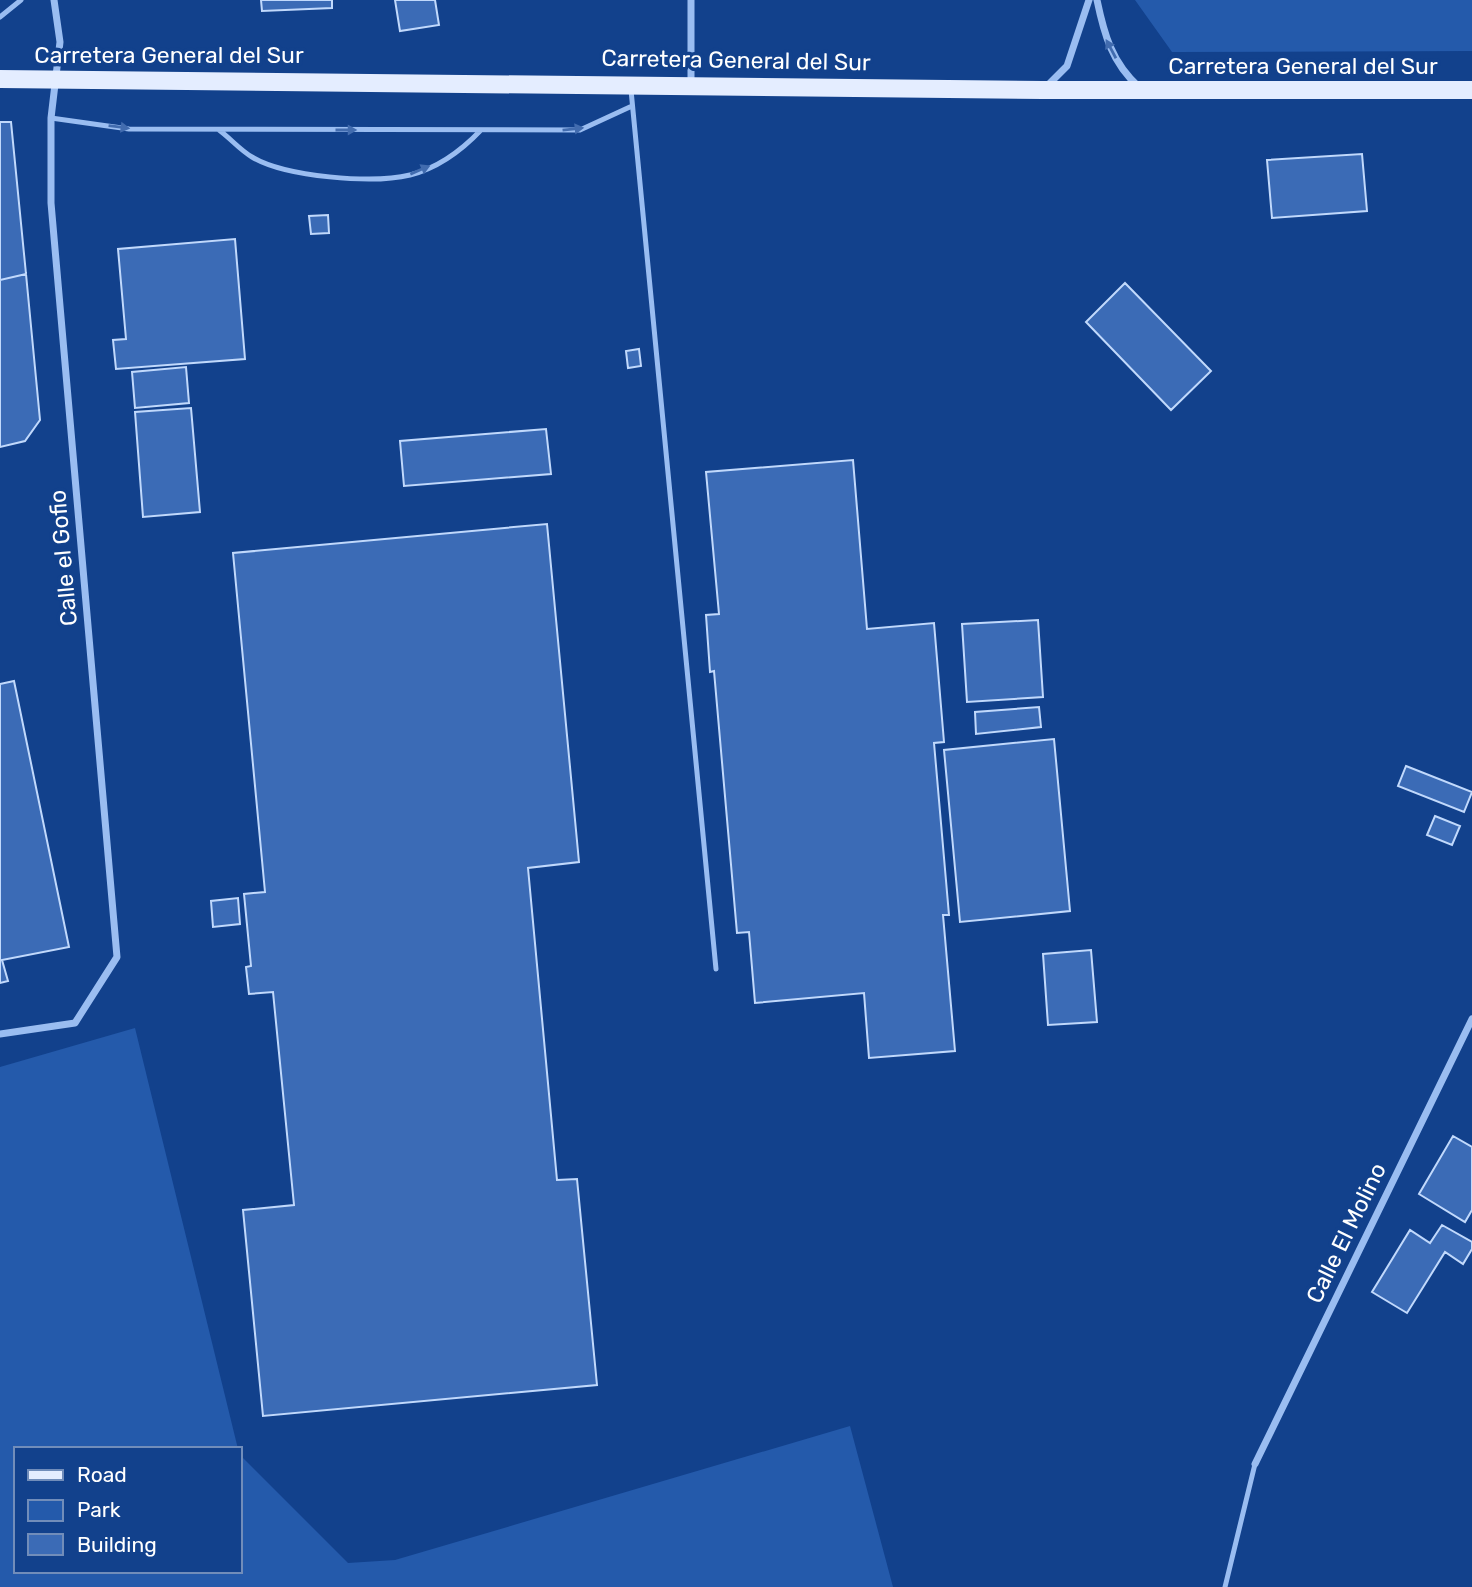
<svg xmlns="http://www.w3.org/2000/svg" width="1472" height="1587" viewBox="0 0 1472 1587" font-family="Rubik,sans-serif">
	<style>
		.green { fill: #245aab }
		.building { fill: #3b6bb6; stroke: #c1d9fc; stroke-width: 2 }
		.lines { fill: none; stroke-linecap: round; stroke-linejoin: round }
		.service { stroke: #9abdf1; stroke-width: 5 }
		.minor { stroke: #9abdf1; stroke-width: 7 }
		.primary { stroke: #e4edff; stroke-width: 18 }
		.oneway { fill: #426caf }
		.labels { text-anchor: middle; stroke-width: 7; stroke-linejoin: round; paint-order: stroke }
		.street-label { font-size: 23px; fill: #fff; stroke: #12418c }
	</style>
	<rect width="100%" height="100%" fill="#12418c"/>
	<!-- green -->
	<path class="green" d="M1135 0H1472V51L1172 52Z
		M135 1028 238 1449H16V1571H240V1455L348 1563 395 1560 850 1426 893 1587H0V1067Z"/>
	<!-- building -->
	<path class="building" d="M261 0H332V8L262 11Z
		M395 0H435L439 25 400 31Z
		M0 122H11L26 274 0 280Z
		M1362 154 1367 211 1272 218 1267 160Z
		M328 215 329 233 311 234 309 216Z
		M235 239 245 359 116 369 113 340 126 339 118 249Z
		M26 274 40 420 25 441 0 447V280Z
		M1125 283 1211 371 1171 410 1086 322Z
		M639 349 641 366 628 368 626 351Z
		M186 367 189 403 135 408 132 372Z
		M191 408 200 512 143 517 135 412Z
		M546 429 551 474 404 486 400 441Z
		M853 460 867 629 934 623 944 742 934 743 949 915H943L955 1051 869 1058 864 993 755 1003 749 932 737 933 714 671 710 672 706 615 719 614 706 472Z
		M547 524 579 862 528 868 557 1180 577 1179 597 1385 263 1416 243 1210 294 1205 273 992 249 994 246 967 251 966 244 894 265 892 233 553Z
		M1038 620 1043 697 967 702 962 624Z
		M14 681 69 947 2 960 8 981 0 983V684Z
		M1039 707 1041 727 976 734 975 712Z
		M1054 739 1070 911 960 922 944 750Z
		M1406 766 1472 792 1464 812 1398 786Z
		M1435 816 1460 826 1452 845 1427 835Z
		M238 898 240 924 213 927 211 901Z
		M1091 950 1097 1022 1048 1025 1043 954Z
		M1453 1136 1472 1147V1210L1465 1222 1419 1194Z
		M1442 1225 1472 1242V1249L1463 1264 1445 1252 1407 1313 1372 1292 1410 1230 1430 1243Z"/>
	<g class="lines">
		<!-- service -->
		<path class="service" d="M0 17 21 0
			M631 90 716 969
			M51 118 129 129 580 130 632 106
			M219 130C230 138 240 150 252 157 285 177 373 184 410 175 438 168 462 150 481 130
			M1225 1587 1255 1464"/>
		<!-- minor -->
		<path class="minor" d="M691 0V84
			M1097 0C1104 34 1112 63 1139 87
			M1045 88 1067 66 1089 0
			M0 1034 75 1023 117 957 51 203V118L60 42 54 0
			M1255 1464 1472 1019"/>
		<!-- primary -->
		<path class="primary" d="M0 79 1043 90H1472"/>
	</g>
	<!-- one-way arrows -->
	<defs><path id="oneway-solid" d="M-6-.8H1V-3.2L6.5 0L1 3.2V.8H-6Z" transform="scale(1.75)"/></defs>
	<g class="oneway">
		<use href="#oneway-solid" transform="translate(1111 49) rotate(-118)"/>
		<use href="#oneway-solid" transform="translate(119 127) rotate(7)"/>
		<use href="#oneway-solid" transform="translate(573 129) rotate(-6)"/>
		<use href="#oneway-solid" transform="translate(346 130)"/>
		<use href="#oneway-solid" transform="translate(420 170) rotate(-23)"/>
	</g>
	<g class="labels">
		<!-- street labels -->
		<g class="street-label">
			<text x="169" y="63">Carretera General del Sur</text>
			<text transform="translate(736 60) rotate(1)" y="8">Carretera General del Sur</text>
			<text x="1303" y="74">Carretera General del Sur</text>
			<text transform="translate(63 558) rotate(-95)" y="8">Calle el Gofio</text>
			<text transform="translate(1346 1233) rotate(-64)" y="8">Calle El Molino</text>
		</g>
	</g>
	<!-- legend -->
	<rect x="14" y="1447" width="228" height="126" fill="#12418c" stroke="#718dba" stroke-width="2"/>
	<rect x="28" y="1470" width="35" height="10" fill="#e4edff" stroke="#718dba" stroke-width="2"/>
	<text x="77" y="1482" font-size="21" fill="#ffffff">Road</text>
	<rect x="28" y="1500" width="35" height="21" fill="#245aab" stroke="#718dba" stroke-width="2"/>
	<text x="77" y="1517" font-size="21" fill="#ffffff">Park</text>
	<rect x="28" y="1534" width="35" height="21" fill="#3b6bb6" stroke="#718dba" stroke-width="2"/>
	<text x="77" y="1552" font-size="21" fill="#ffffff">Building</text>
</svg>
